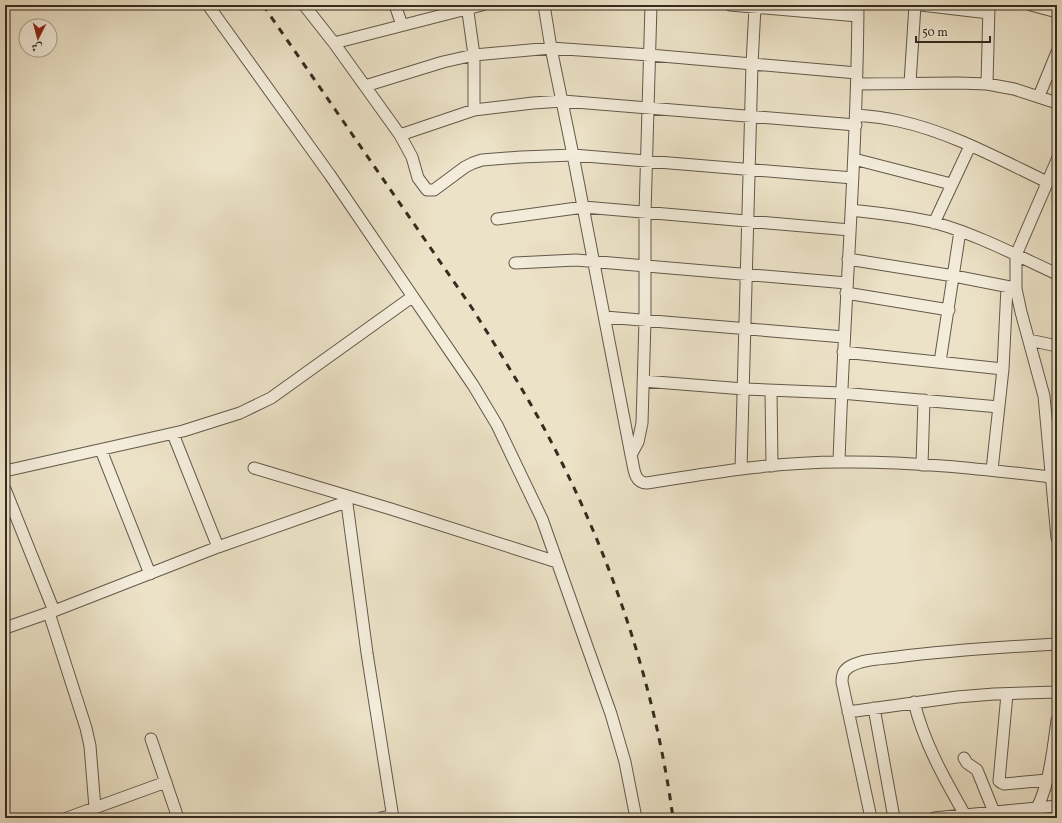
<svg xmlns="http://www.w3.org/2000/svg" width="1062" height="823" viewBox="0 0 1062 823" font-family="Vollkorn,Amiri,serif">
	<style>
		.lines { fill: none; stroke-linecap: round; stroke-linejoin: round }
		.street-casing { stroke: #63594a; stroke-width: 13 }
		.street { stroke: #f3ecdb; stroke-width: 11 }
		.rail { stroke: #352b20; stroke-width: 3; stroke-dasharray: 7 7; stroke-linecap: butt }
	</style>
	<rect width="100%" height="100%" fill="#ece2c7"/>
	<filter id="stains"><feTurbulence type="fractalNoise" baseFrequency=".005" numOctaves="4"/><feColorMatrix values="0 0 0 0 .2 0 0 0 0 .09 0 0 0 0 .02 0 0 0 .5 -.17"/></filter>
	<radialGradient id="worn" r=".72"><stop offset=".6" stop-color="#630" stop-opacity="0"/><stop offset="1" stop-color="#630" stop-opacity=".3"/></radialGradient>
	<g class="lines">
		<defs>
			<path id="street" d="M208 5 330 175 473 385 497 425 542 519 611 714 625 762 636 818
				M304 5 334 43 400 135 412 157 418 178 427 190H434L465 167 473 163 482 160 521 157 573 155 853 178
				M395 5 402 25
				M467 5 474 55V110
				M544 5 551 48 573 155 631 455C634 466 633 483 647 483 711 473 775 462 840 462 910 461 981 469 1051 477
				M730 5 858 16
				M921 5 989 13
				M1031 5 1057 12
				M334 43 482 5
				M910 83 915 5
				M857 84 958 83 987 84 1014 89 1057 103
				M987 84 989 5
				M365 86 443 62 474 55 551 48 650 55 857 73
				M1039 96 1057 52
				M856 115C870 116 885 118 899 121 950 132 999 159 1047 182
				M400 135 474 110 533 103 563 101 856 125
				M854 159 951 184
				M1057 160 1016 255V289L1021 312 1044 396 1057 538
				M851 210C879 213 909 216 936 223 978 235 1018 256 1057 274
				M497 219 584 207 850 230
				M934 223 970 146
				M848 259 954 276 1015 288
				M515 263 576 260 847 283
				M846 293 949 310
				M605 317 844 337
				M1029 340 1057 346
				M843 352 1003 369
				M940 362 960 231
				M643 381 744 389 841 393 999 407
				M771 391 772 466
				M173 434 218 547
				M101 450 150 574
				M631 455 638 442 642 423 645 320V213L651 5
				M839 462C844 309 857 157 858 5
				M922 465 924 400
				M254 468 391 509 557 562
				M741 469 752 64 755 7
				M992 470 1003 369 1007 287
				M5 471 183 431 240 413 271 398 412 297
				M5 489 54 611
				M346 496 367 653 393 818
				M49 613 86 728 90 746 95 808
				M5 628 54 611 218 547 346 502
				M1007 694 999 781 1002 783 1004 784 1047 780
				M914 702C924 743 944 778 965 815
				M874 708 894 818
				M848 712 957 697 994 694 1057 692
				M151 739 178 818
				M964 758 967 763 977 770 994 812
				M67 818 166 782
				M381 818 393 816
				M871 818 842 682C842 675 843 671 849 667 863 659 882 659 897 657 951 650 1004 647 1057 644
				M934 818 1057 806
				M1031 818C1049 793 1053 750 1057 720"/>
		</defs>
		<!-- street casing -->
		<use href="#street" class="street-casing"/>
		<!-- street -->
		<use href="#street" class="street"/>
		<!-- rail -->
		<path class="rail" d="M263 5 472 308C495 345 518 381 539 419 607 543 654 678 673 818"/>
	</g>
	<!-- margin -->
	<rect width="1062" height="823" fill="none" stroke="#ece2c7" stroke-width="20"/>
	<rect x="6" y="6" width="1050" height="811" fill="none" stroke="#352b20" stroke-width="2"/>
	<rect x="10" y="10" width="1042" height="803" fill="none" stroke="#352b20"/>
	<!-- north arrow -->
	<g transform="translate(38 38) rotate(186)"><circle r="19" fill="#f3ecdb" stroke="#a79f90"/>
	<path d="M0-3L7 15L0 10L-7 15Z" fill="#8f2418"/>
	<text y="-6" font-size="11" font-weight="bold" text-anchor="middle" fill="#352b20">ش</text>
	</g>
	<!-- scale -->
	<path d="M916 36v6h74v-6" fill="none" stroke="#352b20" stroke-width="2"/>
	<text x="922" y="36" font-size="12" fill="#352b20" stroke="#f3ecdb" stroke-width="3" paint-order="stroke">50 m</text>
	<rect width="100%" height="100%" filter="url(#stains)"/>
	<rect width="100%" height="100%" fill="url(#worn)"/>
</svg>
